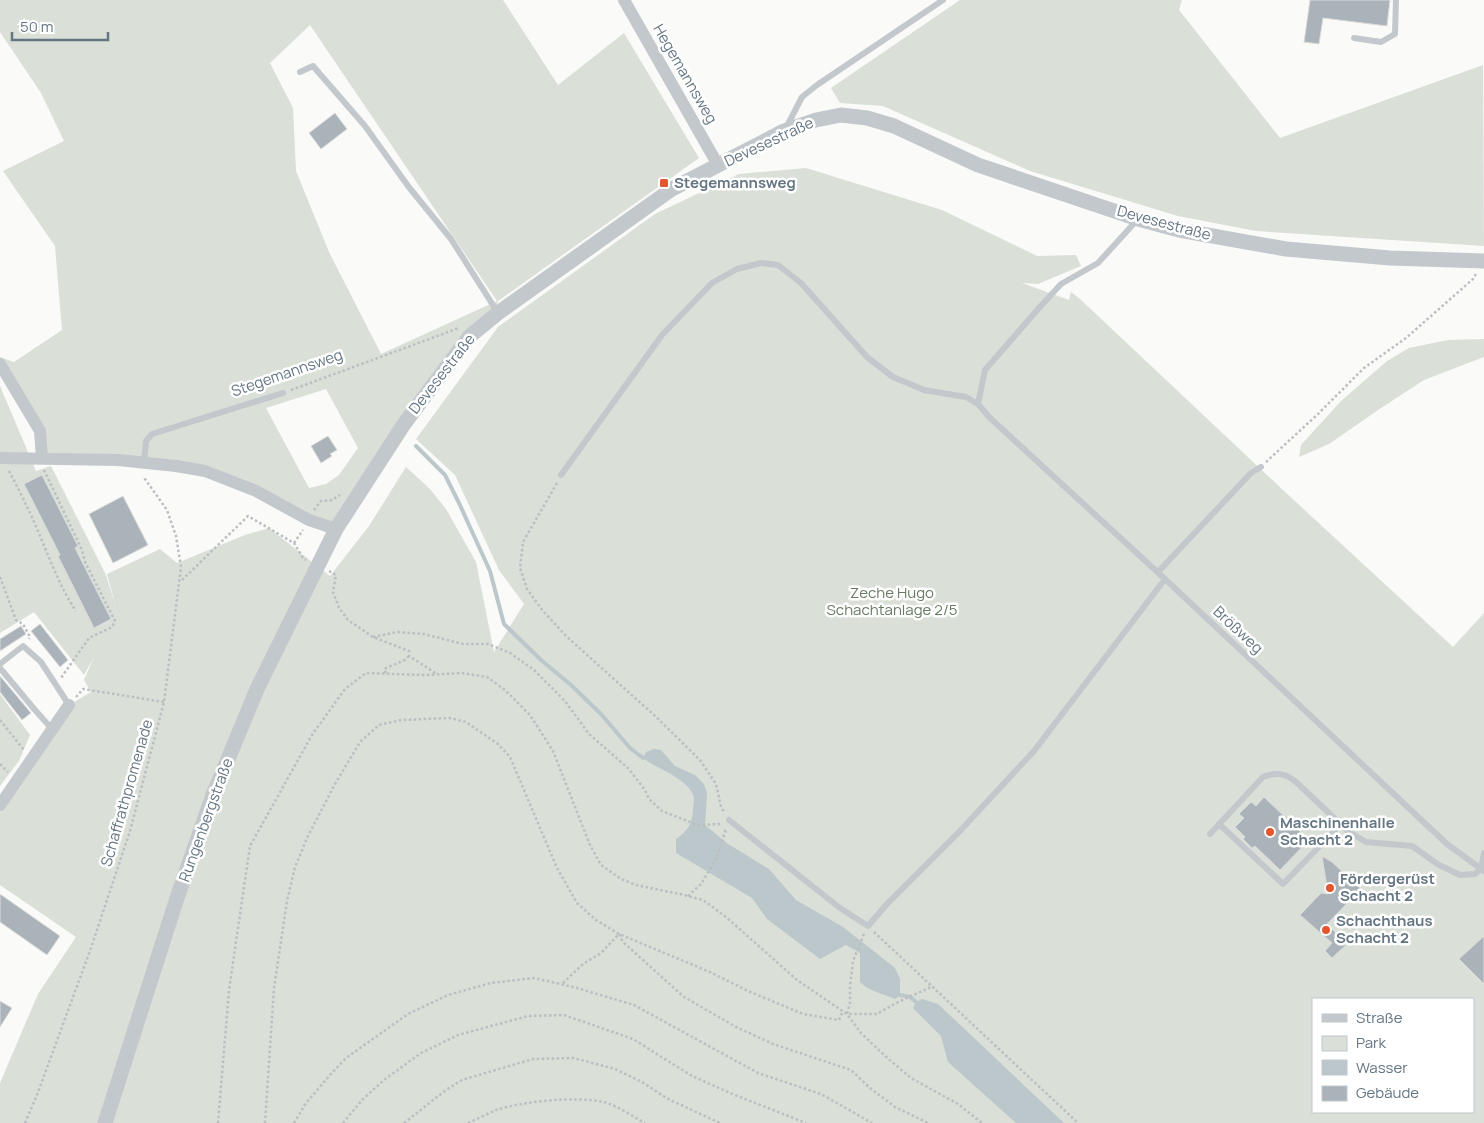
<svg xmlns="http://www.w3.org/2000/svg" width="1484" height="1123" viewBox="0 0 1484 1123" font-family="Manrope,sans-serif">
	<style>
		.green { fill: #dadfd7; fill-rule: evenodd }
		.water { fill: #bbc7cb }
		.lines { fill: none; stroke-linecap: round; stroke-linejoin: round }
		.stream { stroke: #bbc7cb; stroke-width: 4 }
		.building { fill: #aab3b9; stroke: #dcdcda }
		.path { stroke: #bbbfc2; stroke-width: 2.5; stroke-dasharray: 2.5 2.5; stroke-linecap: butt }
		.service { stroke: #c3c8cc; stroke-width: 6 }
		.minor { stroke: #c3c8cc; stroke-width: 12 }
		.tertiary { stroke: #c3c8cc; stroke-width: 15 }
		.poi-dot { fill: #e4572e; stroke: #fff; stroke-width: 2 }
		.labels { text-anchor: middle; stroke-width: 5; stroke-linejoin: round; paint-order: stroke }
		.street-label { font-size: 15px; fill: #657683; stroke: #fff }
		.poi-label { font-size: 15px; font-weight: bold; fill: #657683; stroke: #fff; text-anchor: start }
		.park-label { font-size: 15px; fill: #687a64; stroke: #fff }
	</style>
	<rect width="100%" height="100%" fill="#fafaf8"/>
	<!-- green -->
	<path class="green" d="M0 0H503L558 85 624 33 699 158 498 301 496 309 336 529 205 471 42 458 40 431 0 364V357L14 362 62 330 55 246 3 171 64 141 41 93 0 32ZM310 25 497 301 381 354 329 252 296 171 293 108 270 63ZM326 389 358 448 339 475 326 484 309 488 266 408Z
		M960 0H1182L1179 10 1280 138 1483 65 1484 246 1256 231 1178 216 1030 171 883 106 840 103 831 88Z
		M806 168 942 210 1037 256 1076 255 1081 266 1038 284 1022 283 1069 300 1071 292 1080 299 1284 491 1453 647 1484 613V1123H0V1083L38 994 76 937 0 885V805L69 705 91 692 84 680 94 657 84 675 34 612 0 633V386L36 471 51 466 106 575 116 607 107 574 160 549 177 563 245 535 269 528 330 576 369 526 406 467 430 489 446 509 476 562 494 652 524 604 499 570 455 475 416 439 498 327 655 214 739 174ZM1313 999H1473V1112H1313Z
		M1484 339V357L1424 380 1381 408 1329 444 1299 457 1301 445 1341 401 1387 361 1409 348 1448 340Z
		M0 694 30 735 19 761 0 786Z"/>
	<!-- water -->
	<path class="water" d="M654 749 661 750 675 766 695 775 704 784 707 793 705 825 728 844 769 869 796 900 843 927 895 968 900 979V995L895 999C884 994 868 991 860 982V953L846 945 820 959 767 919 752 898 676 853V839C688 831 692 824 693 810 693 806 695 799 693 795 687 778 657 769 643 758L646 752Z
		M922 999 938 1004 1064 1123H1016L948 1062 941 1036 913 1008 916 1002Z"/>
	<g class="lines">
		<!-- stream -->
		<path class="stream" d="M416 446 445 475 459 503 490 571 504 624 541 660 571 685 601 714 630 748 643 758
			M900 995 910 997 916 1002"/>
	</g>
	<!-- building -->
	<path class="building" d="M1310 0H1390L1387 26 1323 18 1319 44 1304 42Z
		M335 113 347 129 321 149 309 133Z
		M328 436 337 450 330 454 332 456 321 463 311 446Z
		M42 475 78 546 75 548 111 619 94 628 58 556 60 555 24 484Z
		M123 496 148 545 113 563 89 514Z
		M40 624 68 660 60 667 31 631Z
		M21 626 26 634 0 651V639Z
		M0 676 31 713 22 720 0 692Z
		M1264 797 1309 840 1280 870 1255 846 1252 848 1243 839 1245 837 1235 827 1244 818 1239 814 1251 802 1256 806Z
		M1322 856 1332 862 1361 889 1327 924 1347 944 1332 958 1325 951 1332 943 1300 915 1321 893 1328 894Z
		M0 894 60 936 47 955 0 922Z
		M1484 936V984L1459 959Z
		M0 1001 12 1008 0 1027Z"/>
	<g class="lines">
		<!-- path -->
		<path class="path" d="M291 390 459 328
			M1266 462 1318 414 1364 368 1406 338 1473 279 1476 274
			M44 470 82 550 85 562 115 621 112 627 89 638 61 678
			M9 471C18 488 27 506 35 524 48 554 58 584 76 611
			M557 483 523 542 520 568 527 589 543 611 567 637 653 714 700 760 716 784 721 807 724 812
			M314 510 321 501 332 500 340 495
			M294 543 303 530
			M329 571 336 575 333 592 339 608 348 620 373 637 409 651V656L437 674
			M0 577 16 620 23 624 30 637 29 639
			M182 580 248 516 294 543 303 558 306 560
			M373 637 397 632 424 634 463 644H488L510 653 534 670 565 701 589 734 629 769 645 790 649 799 662 811 698 825 721 824
			M386 673 384 670 386 668 405 660 409 656
			M76 697 83 689 164 702
			M0 720 24 750
			M0 764 8 772
			M688 896 701 884 716 859 726 829
			M874 932 1078 1123
			M864 934 853 961 850 986V1003L847 1014H877L896 1003 933 986
			M563 983 583 964 601 953 619 934 623 942 684 997 736 1027 773 1044 851 1070 871 1089 895 1107 928 1123
			M25 1123 37 1095 91 948 130 831 164 702 181 567 176 536 167 510 145 479V476
			M218 1123 229 990 250 846 312 735 345 689 366 673 425 675 462 673 487 677 505 690 530 715 553 751 590 845 601 865 621 879 636 885 680 894 703 900 726 917 797 980 847 1014 861 1033 885 1056 911 1078 958 1104 982 1123
			M265 1123 274 988 287 901 295 867 308 836 335 784 360 742 379 725 401 720 450 718 466 722 498 744 510 757 557 868 577 903 596 920 619 934 710 972 748 991 803 1014 839 1020 843 1011
			M294 1123 306 1103 330 1075 346 1058 408 1014 448 995 491 983 534 978 577 988 634 1005 758 1073 821 1094 872 1123
			M343 1123 363 1099 384 1080 421 1053 458 1035 528 1016 564 1015 633 1039 692 1076 730 1093 806 1123
			M404 1123 446 1090 462 1080 533 1059 574 1058 615 1069 642 1082 668 1099 720 1123
			M468 1123C477 1119 487 1114 496 1110 525 1101 574 1096 604 1102 618 1106 632 1116 645 1123"/>
		<!-- service -->
		<path class="service" d="M1354 38 1381 42 1395 34 1396 0
			M300 72 313 66 365 126 408 186 451 239 498 313
			M786 128 802 97 817 85 943 0
			M978 404 985 370 1039 308 1061 284 1098 263 1138 219
			M144 463 146 441 152 434 283 393
			M561 475 662 335 712 283 737 269 761 263 778 265 801 283 867 357 893 377 924 390 966 397 978 404 989 417 1165 579 1447 844 1484 871
			M1158 572 1251 473 1261 467
			M0 664 23 646 41 662 69 705
			M0 668 35 710 52 729
			M729 820 840 908 868 926 887 904 959 832 1034 751 1165 579
			M1219 824 1283 884 1341 824
			M1210 834 1263 777C1276 772 1284 773 1295 781L1349 832 1366 842 1412 846 1439 865 1460 875 1475 874 1481 869 1484 853"/>
		<!-- minor -->
		<path class="minor" d="M624 0 718 165
			M0 364 40 431 42 458
			M0 458 118 460 176 466 205 471 256 491 309 520 336 529
			M0 805 69 705"/>
		<!-- tertiary -->
		<path class="tertiary" d="M105 1123 177 898 213 795 258 687 336 529 404 424 470 336 498 313 672 189 784 131 816 120 841 115 867 118 894 126 978 165 1138 219 1179 230 1286 249 1390 258 1484 261"/>
	</g>
	<!-- markers -->
	<g class="poi-dot">
		<rect x="659" y="178" width="10" height="10" rx="2.5"/>
		<circle cx="1270" cy="832" r="5"/>
		<circle cx="1330" cy="888" r="5"/>
		<circle cx="1326" cy="930" r="5"/>
	</g>
	<g class="labels">
		<!-- street labels -->
		<g class="street-label">
			<text transform="translate(685 74) rotate(60)" y="5">Hegemannsweg</text>
			<text transform="translate(769 142) rotate(-25)" y="5">Devesestraße</text>
			<text transform="translate(1164 223) rotate(15)" y="5">Devesestraße</text>
			<text transform="translate(287 373) rotate(-19)" y="5">Stegemannsweg</text>
			<text transform="translate(442 374) rotate(-52)" y="5">Devesestraße</text>
			<text transform="translate(1238 630) rotate(43)" y="5">Brößweg</text>
			<text transform="translate(127 793) rotate(-74)" y="5">Schaffrathpromenade</text>
			<text transform="translate(206 820) rotate(-70)" y="5">Rungenbergstraße</text>
		</g>
		<!-- poi labels -->
		<g class="poi-label">
			<text x="674" y="188">Stegemannsweg</text>
			<text x="1280" y="828">Maschinenhalle<tspan x="1280" dy="17">Schacht 2</tspan></text>
			<text x="1340" y="884">Fördergerüst<tspan x="1340" dy="17">Schacht 2</tspan></text>
			<text x="1336" y="926">Schachthaus<tspan x="1336" dy="17">Schacht 2</tspan></text>
		</g>
		<!-- park labels -->
		<g class="park-label">
			<text x="892" y="598">Zeche Hugo<tspan x="892" dy="17">Schachtanlage 2/5</tspan></text>
		</g>
	</g>
	<!-- legend -->
	<rect x="1312" y="998" width="162" height="115" fill="#ffffff" stroke="#c1c8cd"/>
	<rect x="1322" y="1014" width="25" height="8" fill="#c3c8cc" stroke="#c1c8cd"/>
	<text x="1356" y="1023" font-size="15" fill="#657683">Straße</text>
	<rect x="1322" y="1036" width="25" height="15" fill="#dadfd7" stroke="#c1c8cd"/>
	<text x="1356" y="1048" font-size="15" fill="#657683">Park</text>
	<rect x="1322" y="1060" width="25" height="15" fill="#bbc7cb" stroke="#c1c8cd"/>
	<text x="1356" y="1073" font-size="15" fill="#657683">Wasser</text>
	<rect x="1322" y="1086" width="25" height="15" fill="#aab3b9" stroke="#c1c8cd"/>
	<text x="1356" y="1098" font-size="15" fill="#657683">Gebäude</text>
	<!-- scale -->
	<path d="M12 32v8h96v-8" fill="none" stroke="#657683" stroke-width="2.5"/>
	<text x="20" y="32" font-size="15" fill="#657683" stroke="#ffffff" stroke-width="4" paint-order="stroke">50 m</text>
</svg>
